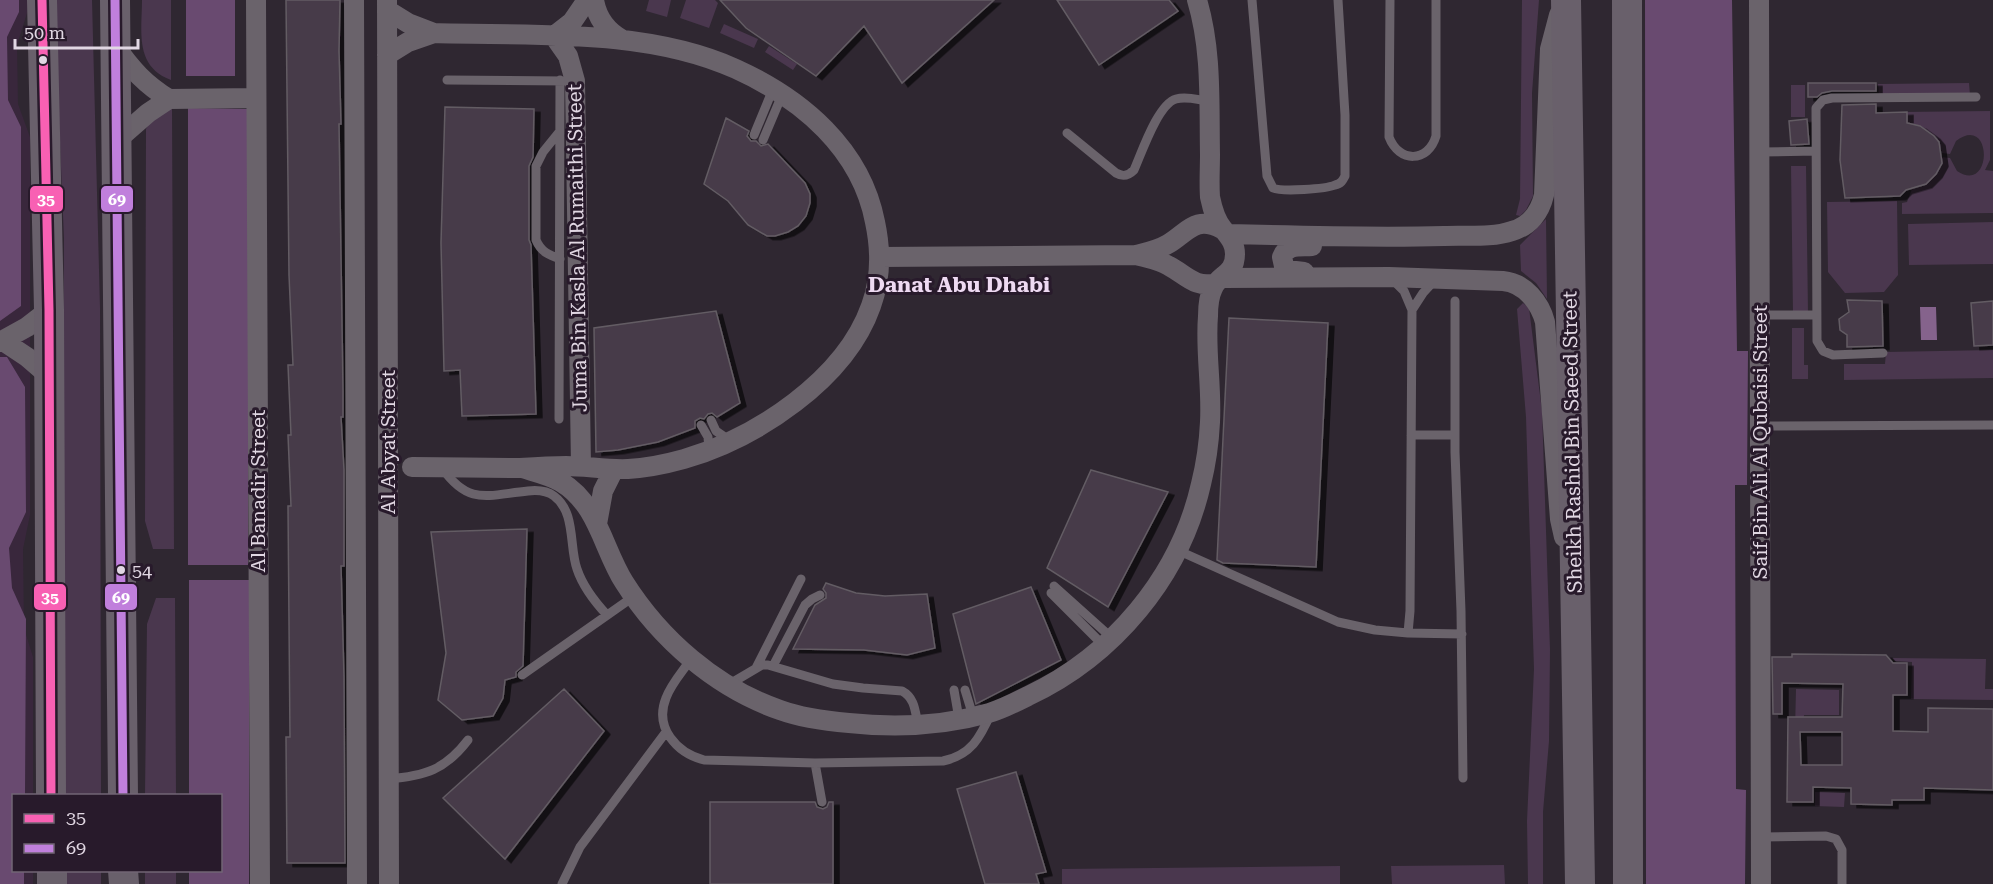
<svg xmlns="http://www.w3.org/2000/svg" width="1993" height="884" viewBox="0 0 1993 884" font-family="'Roboto Serif',serif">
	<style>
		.built { fill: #39273c }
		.green { fill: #4a374e }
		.forest { fill: #694a70 }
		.water { fill: #85638c }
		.building { fill: #463b48; stroke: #635c64; stroke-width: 1.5; fill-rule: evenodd; filter: url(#shadow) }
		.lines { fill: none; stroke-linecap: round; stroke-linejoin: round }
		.service { stroke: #6a636b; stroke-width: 9 }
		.minor { stroke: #6a636b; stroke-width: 20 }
		.primary { stroke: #69606b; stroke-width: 30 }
		.bus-1-casing { stroke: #281a2b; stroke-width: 14 }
		.bus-2-casing { stroke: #281a2b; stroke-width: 14 }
		.bus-1 { stroke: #f860b3; stroke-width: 9 }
		.bus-2 { stroke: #c07fdc; stroke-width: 9 }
		.bus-dot { fill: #e1d7e3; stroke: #281a2b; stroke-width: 2 }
		.labels { text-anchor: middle; stroke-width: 6; stroke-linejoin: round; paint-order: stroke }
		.bus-label { font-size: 18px; fill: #e1d7e3; stroke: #281a2b; text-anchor: start }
		.street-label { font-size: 20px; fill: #e1d7e3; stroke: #281a2b }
		.neighbourhood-label { font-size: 21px; font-weight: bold; fill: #eedaf2; stroke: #281a2b }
		.line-badge { stroke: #281a2b; stroke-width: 2 }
		.badge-label { font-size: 16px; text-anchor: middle; font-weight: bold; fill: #fff }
	</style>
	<defs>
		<filter id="shadow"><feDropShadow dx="6" dy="3.5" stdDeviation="0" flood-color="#0009"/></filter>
	</defs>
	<rect width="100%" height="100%" fill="#2f2731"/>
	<!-- built -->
	<path class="built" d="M0 0H28V10L17 45 18 104 30 137V515L23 549 24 628 33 657V795L14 796V870L33 871V884H0Z"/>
	<!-- green -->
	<path class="green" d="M57 0H92L100 308 101 795H61L64 239 57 71Z
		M142 0H171V80C134 66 142 31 142 0Z
		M649 0H671L667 17 646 11Z
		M686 0H715L718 3 709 28 680 18Z
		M1522 0H1539L1532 93 1533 196 1526 210 1520 216 1516 215 1520 199Z
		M724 24 758 39 754 48 720 33Z
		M769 46 797 64 793 70 765 52Z
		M1969 83 1970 95 1879 96 1878 84Z
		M1791 85H1805V117H1791Z
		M172 108 174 549H153L145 521 146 129 151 119Z
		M1990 111V160L1985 170 1993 171V213L1902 214V203L1907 202 1912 189C1928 185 1941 174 1942 157L1950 158 1957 171C1993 195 1993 113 1956 141L1950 154 1942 153C1937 134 1926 128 1907 123V112H1902Z
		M1791 166H1806L1808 313H1793Z
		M1897 201 1898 275 1884 292 1845 293 1828 272 1827 202Z
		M1546 219 1547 299 1536 283 1521 271 1520 245Z
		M1993 222V264L1909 265 1908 224Z
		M1523 303 1529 308 1542 411 1550 650 1549 741 1543 812V884H1528L1527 821 1534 669 1526 417 1517 309Z
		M1792 328H1804V365H1808V379H1792Z
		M1993 350V378L1844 380V364H1885L1886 352Z
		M156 598H175L176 795H145L147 624Z
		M1892 658 1986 659 1985 689H1993V700L1911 699 1912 662 1895 661Z
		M1796 689 1839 690V715H1804L1803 730H1795Z
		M1815 792 1845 793 1844 807 1815 806Z
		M1504 865 1505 884H1392L1391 866Z
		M1340 866V884H1062V869Z
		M61 871H101V884H61Z
		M145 871H176V884H145Z"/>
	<!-- forest -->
	<path class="forest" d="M0 0H19V12L7 37 8 100 21 127V306L0 321Z
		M186 0H235V76H186Z
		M1645 0H1732L1737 351H1748L1747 485H1735L1736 789 1746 790 1745 884H1646Z
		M188 108 248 109V565H188Z
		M0 357H7L25 387 26 512 9 548 12 588 26 619 25 795 14 796V870L24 871V884H0Z
		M189 580H249V884H189V871L220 870V796L189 795Z"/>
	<!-- water -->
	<path class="water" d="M1920 307H1936L1937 340H1921Z"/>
	<!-- building -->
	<path class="building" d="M286 0H340L339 51 341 124H339L343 391V417H341L344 470V566H341L344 677 345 863H287L286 737H290L288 506H291L288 435H291L288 365H293L289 275Z
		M720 0H994L902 83 864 26 816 76 746 28Z
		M1057 0H1169L1178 11 1099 65Z
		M1808 83H1876V91H1832L1822 93 1817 97H1808Z
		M1876 104V113L1907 112V123L1920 126 1934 136 1939 142 1942 163 1936 174 1926 184 1906 190 1900 196 1845 198 1840 160 1842 105Z
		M445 107 534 109 533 157 529 166V240L531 245 536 414 462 416 460 370 444 371 441 243Z
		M726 118 749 131 747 136 751 141H756L761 146 768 144 805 183 810 194V203L806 216 798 226 788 232 775 236H767L748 225 728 201 704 184Z
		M1807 119 1809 144 1791 145 1789 121Z
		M1847 300 1882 301 1883 346 1847 347V335L1840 330 1839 319 1849 312Z
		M1993 301V345L1974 346 1971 303Z
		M716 311 740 403 717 417 712 413 708 414 704 419 700 418 695 421V428L658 442 618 450 596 452 594 328Z
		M1229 318 1328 323 1316 567 1223 563 1217 560Z
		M1091 470 1168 492 1108 607 1047 568Z
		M527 529 523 666 516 672V677L505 680 503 698 493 716 462 720 438 700 446 653 431 532Z
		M826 583 856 593 885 596 927 594 935 648 907 655 864 650 793 649 815 605 826 598V593L823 589Z
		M1031 587 1061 660 976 704 953 614Z
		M1792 654 1886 655 1893 663H1907V695H1893V731L1928 732V708L1993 709V790L1924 788V800H1892V805L1851 804V788L1813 787V802H1787L1788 717H1842L1843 684 1782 683V714H1773L1772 657H1792ZM1800 732H1842V765H1801Z
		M564 689 604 731 505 859 443 798Z
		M1016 772 1046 872 1036 874 1039 884H985L957 789Z
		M710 802H815L817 807 823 809 827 807 829 802H833V884H710Z"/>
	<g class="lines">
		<!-- service -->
		<path class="service" d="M1252 0 1267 176 1273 188C1282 192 1326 189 1335 185 1341 184 1343 180 1345 176V115L1338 0
			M1390 0 1389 137C1399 163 1428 163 1436 136V0
			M447 80 567 81
			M1067 133 1116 173C1123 177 1128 176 1134 170 1142 152 1158 104 1176 99 1187 96 1198 100 1209 101
			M754 135 773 89
			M763 140 782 95
			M1759 152 1816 151
			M560 259C549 255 541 252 536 240V166L543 152 560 131
			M1393 280 1404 291 1412 310 1410 611 1408 633
			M1455 301V452L1461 611 1463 778
			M1412 310 1423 293 1434 281
			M1760 315H1816
			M1883 353 1833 355 1823 351 1817 341 1816 108 1823 100 1832 98 1976 97
			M559 419 560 80
			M711 420 716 431 729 440
			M701 425 708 437 709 450
			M1760 426 1993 425
			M1411 435H1455
			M442 468C469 506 487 495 528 491 537 490 546 490 554 496 576 512 569 547 577 569 583 587 594 601 607 615
			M1177 550 1338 622 1375 630 1408 633 1462 634
			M1054 586 1112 638
			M1051 593 1104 646
			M691 659C683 671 671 684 666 698 654 728 677 753 704 760L815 763 943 761C971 755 980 738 991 713
			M773 666 805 605 812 599 820 595
			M756 668 801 579
			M522 675 633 597
			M728 685 762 665H768L833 684 863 688 902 691C915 698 915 711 918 725
			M954 690 959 719
			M965 690 973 716
			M815 763 822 802
			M388 779C425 776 445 770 468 740
			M1761 837 1826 836 1836 839 1842 850V884
			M562 884 580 847 666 732"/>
		<!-- minor -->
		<path class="minor" d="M256 0 260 884
			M354 0 357 884
			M387 0 389 884
			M594 0C597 18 606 31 623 40
			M1759 0 1761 884
			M387 10 408 23 434 33
			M116 47C131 69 146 85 169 99
			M387 55 408 42 434 33C532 36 646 28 736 69 802 99 861 149 875 222 881 250 881 279 871 306 845 380 756 438 684 459 666 464 647 468 628 469 607 470 586 466 566 466 551 466 535 467 520 468 484 468 448 467 412 467
			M116 141 148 113 169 99 256 98
			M1228 234C1300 236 1372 238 1444 236 1466 235 1492 238 1512 231 1530 226 1540 212 1544 195L1550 49 1559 15
			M1136 255C1147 258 1159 260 1169 266 1185 274 1195 289 1216 283
			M880 257 1136 255C1147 252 1158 250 1168 244 1188 232 1195 215 1222 229
			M1304 272 1287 270 1284 266 1282 257C1287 244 1300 247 1312 246
			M1224 278 1389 277 1503 281C1525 283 1540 303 1545 322L1560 519 1564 537
			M3 341 27 357 49 376
			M0 342 27 327 49 310
			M581 466 575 81 568 56 554 36 572 22 587 0
			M522 468C535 472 549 475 561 482 598 504 603 549 624 582 660 639 716 688 780 710 802 718 826 721 849 723 896 728 943 726 989 713 1003 709 1016 702 1028 696 1113 656 1180 577 1201 484 1206 464 1209 443 1210 422 1212 386 1205 351 1208 316 1208 307 1209 296 1213 288 1219 274 1235 275 1235 254 1235 243 1229 237 1223 229 1216 221 1212 207 1210 197 1209 183 1210 168 1210 154 1209 102 1212 50 1197 0
			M597 524 603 491 614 469"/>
		<!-- primary -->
		<path class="primary" d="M42 0 49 310 51 796
			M115 0 123 796
			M1566 0 1580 884
			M1627 0 1628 884
			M52 870V884
			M123 870 124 884"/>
		<defs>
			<path id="bus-1" d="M42 0 49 310 51 796"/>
			<path id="bus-2" d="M115 0 123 796"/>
		</defs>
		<!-- bus-1 casing -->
		<use href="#bus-1" class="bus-1-casing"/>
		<!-- bus-2 casing -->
		<use href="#bus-2" class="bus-2-casing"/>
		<!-- bus-1 -->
		<use href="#bus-1" class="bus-1"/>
		<!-- bus-2 -->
		<use href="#bus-2" class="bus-2"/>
	</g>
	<!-- markers -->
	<g class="bus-dot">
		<circle cx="43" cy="60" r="5"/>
		<circle cx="121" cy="570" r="5"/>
	</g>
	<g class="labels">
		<!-- bus labels -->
		<g class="bus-label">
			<text x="132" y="577">54</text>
		</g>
		<!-- street labels -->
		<g class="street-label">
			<text transform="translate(577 248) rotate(-91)" y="7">Juma Bin Kasla Al Rumaithi Street</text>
			<text transform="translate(388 442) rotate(-90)" y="7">Al Abyat Street</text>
			<text transform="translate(1572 442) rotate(-91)" y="7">Sheikh Rashid Bin Saeed Street</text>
			<text transform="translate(1760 442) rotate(-90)" y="7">Saif Bin Ali Al Qubaisi Street</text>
			<text transform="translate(258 491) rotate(-90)" y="7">Al Banadir Street</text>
		</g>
		<!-- neighbourhood labels -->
		<g class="neighbourhood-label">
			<text x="959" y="292">Danat Abu Dhabi</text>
		</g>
	</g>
	<g class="line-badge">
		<rect x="29" y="185" width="35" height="28" rx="6" fill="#f860b3"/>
		<rect x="100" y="185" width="34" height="28" rx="6" fill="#c07fdc"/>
		<rect x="33" y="583" width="34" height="28" rx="6" fill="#f860b3"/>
		<rect x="104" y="583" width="34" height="28" rx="6" fill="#c07fdc"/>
	</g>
	<g class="badge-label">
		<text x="46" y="205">35</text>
		<text x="117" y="205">69</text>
		<text x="50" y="603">35</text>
		<text x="121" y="603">69</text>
	</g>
	<!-- legend -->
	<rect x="12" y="794" width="210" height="78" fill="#281a2b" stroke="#726675" stroke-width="1.5"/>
	<rect x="24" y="814" width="30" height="9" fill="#f860b3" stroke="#726675" stroke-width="1.5"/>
	<text x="66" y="824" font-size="18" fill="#e1d7e3">35</text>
	<rect x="24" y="844" width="30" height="9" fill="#c07fdc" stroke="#726675" stroke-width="1.5"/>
	<text x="66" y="854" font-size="18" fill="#e1d7e3">69</text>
	<!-- scale -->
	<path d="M15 39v9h123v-9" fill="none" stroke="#e1d7e3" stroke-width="3"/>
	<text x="24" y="39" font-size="18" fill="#e1d7e3" stroke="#281a2b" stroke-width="4.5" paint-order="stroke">50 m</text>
</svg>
